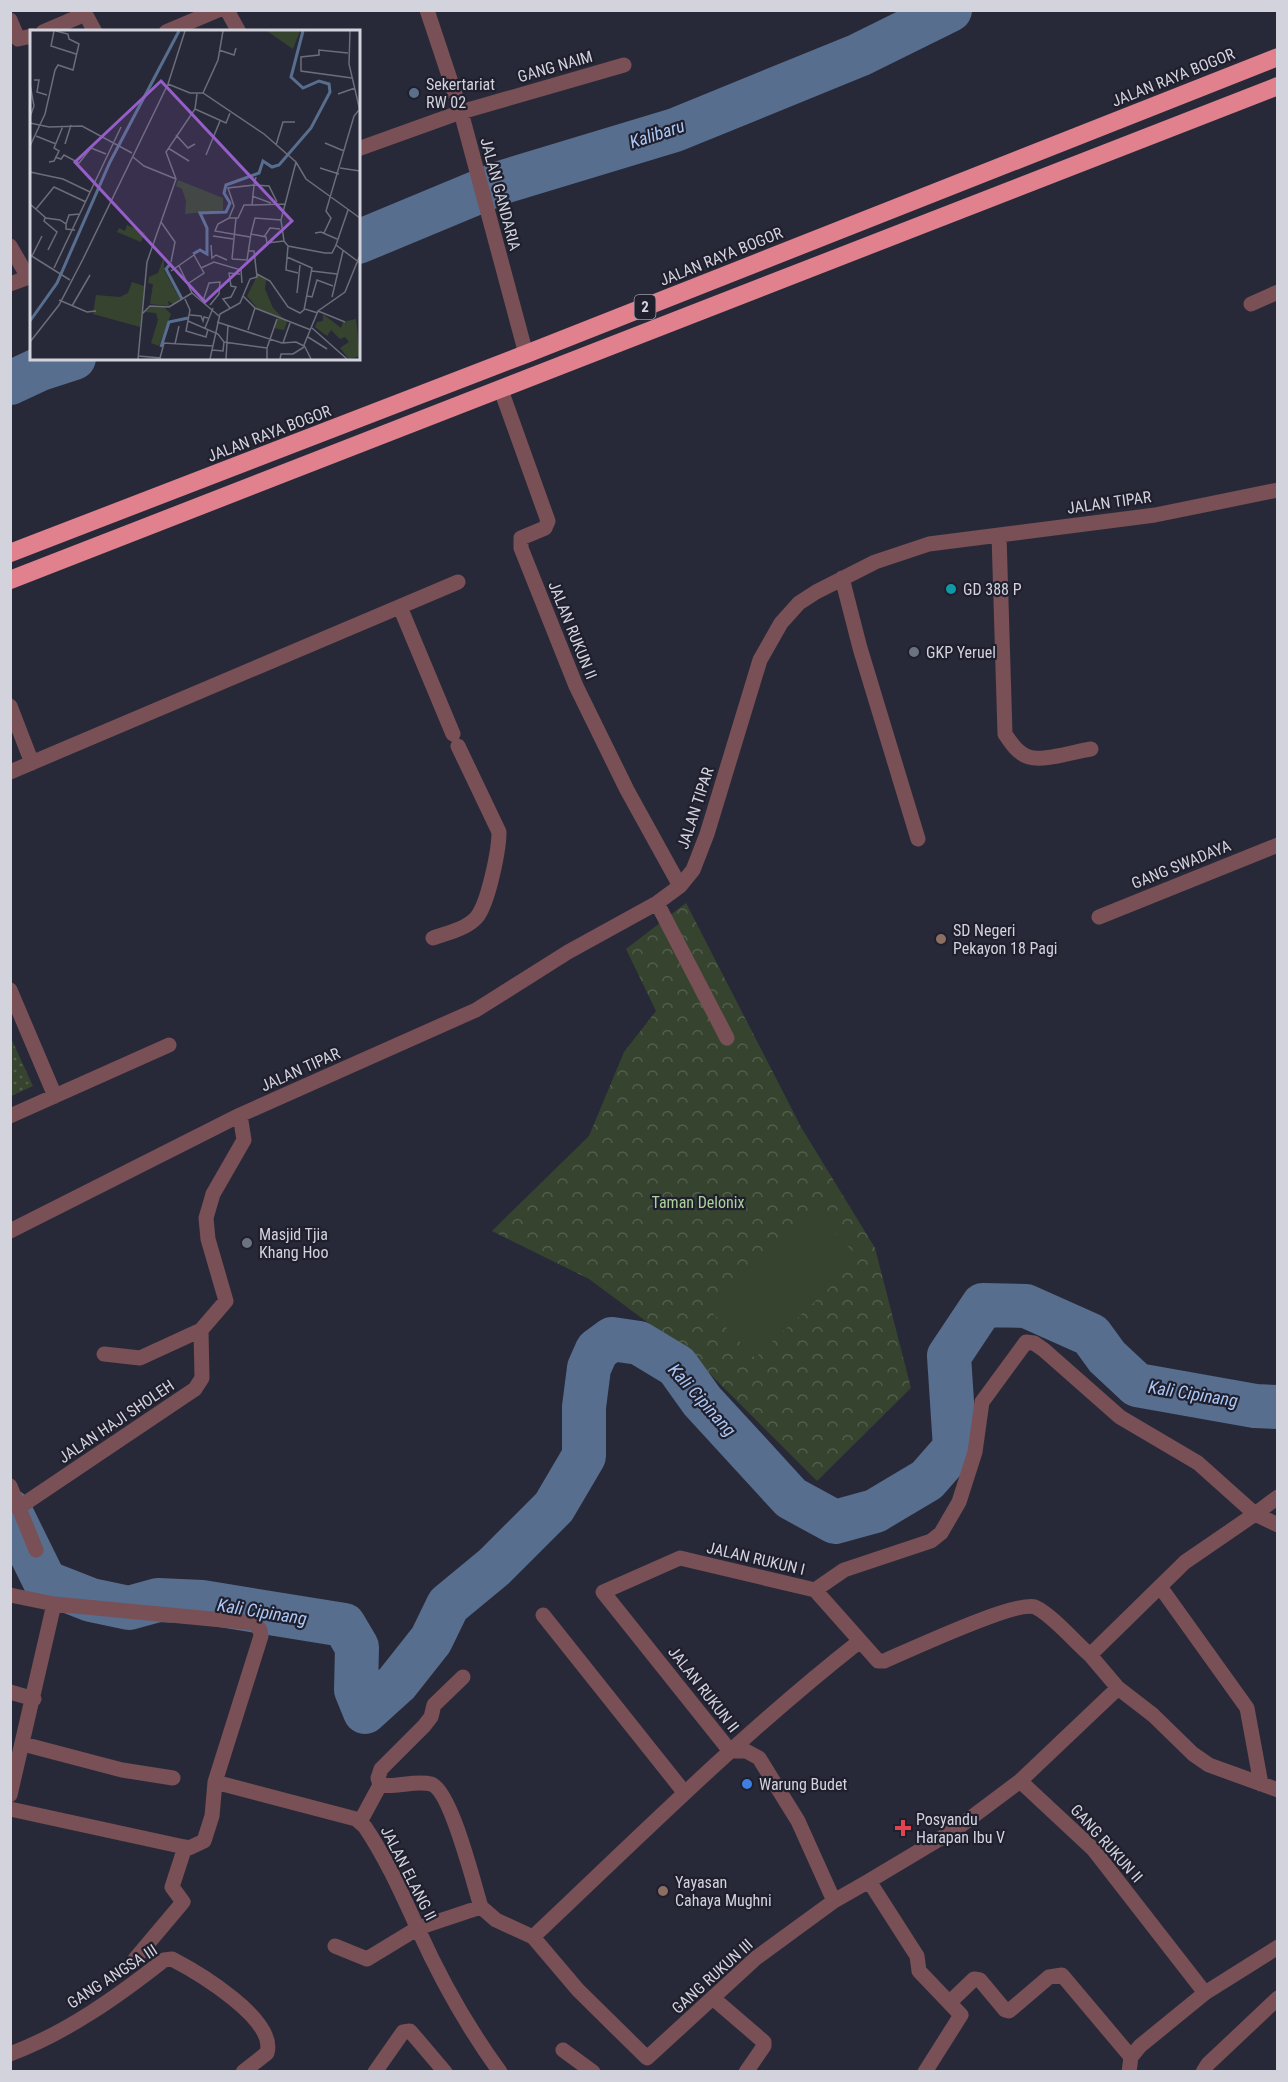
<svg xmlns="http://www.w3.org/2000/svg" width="1288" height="2082" viewBox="0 0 1288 2082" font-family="'Roboto Condensed',sans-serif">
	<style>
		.grass { fill: url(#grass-dots) }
		.park { fill: url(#park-crowns) }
		.pitch { fill: #36442f }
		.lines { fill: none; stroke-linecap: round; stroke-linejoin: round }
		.river { stroke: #586e8f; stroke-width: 44 }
		.minor { stroke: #785055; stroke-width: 15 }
		.highway { stroke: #e1818e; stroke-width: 18 }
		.service-dot { fill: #5c6f8a; stroke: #1f1f2e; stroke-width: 2 }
		.culture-dot { fill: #0f9aa8; stroke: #1f1f2e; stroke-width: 2 }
		.worship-dot { fill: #6b7280; stroke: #1f1f2e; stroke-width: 2 }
		.education-dot { fill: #8d6e63; stroke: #1f1f2e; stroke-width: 2 }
		.shop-dot { fill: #3f7fe0; stroke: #1f1f2e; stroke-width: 2 }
		.health-dot { fill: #e0444e; stroke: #1f1f2e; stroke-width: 2 }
		.labels { text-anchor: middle; stroke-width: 4.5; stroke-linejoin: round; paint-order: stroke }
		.shield { fill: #1f1f2e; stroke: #9c9da8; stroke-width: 1.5 }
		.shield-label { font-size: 15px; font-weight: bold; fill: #d2d3dd }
		.street-label { font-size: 16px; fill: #d2d3dd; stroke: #1f1f2e }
		.poi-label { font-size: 16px; fill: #d2d3dd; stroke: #1f1f2e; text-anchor: start }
		.park-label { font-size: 16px; fill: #acd299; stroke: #1f1f2e }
		.water-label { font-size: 18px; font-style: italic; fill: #abc8f5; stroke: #1f1f2e }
		.inset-river { fill: none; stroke: #586e8f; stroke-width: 3 }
		.inset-road { fill: none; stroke: #6c6d7a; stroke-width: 1.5 }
		.view { fill: #955ec8; fill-opacity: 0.15; stroke: #955ec8; stroke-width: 3 }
		.inset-edge { fill: none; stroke: #d2d3dd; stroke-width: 3 }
	</style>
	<defs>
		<pattern id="grass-dots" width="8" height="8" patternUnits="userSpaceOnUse" patternTransform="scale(1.5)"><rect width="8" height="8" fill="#36442f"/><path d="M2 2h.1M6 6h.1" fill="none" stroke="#525e4d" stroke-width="1.8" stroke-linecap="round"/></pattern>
		<pattern id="park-crowns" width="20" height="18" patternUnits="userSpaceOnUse" patternTransform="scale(1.5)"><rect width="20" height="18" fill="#36442f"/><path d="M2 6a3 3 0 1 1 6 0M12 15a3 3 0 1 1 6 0" fill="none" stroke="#525e4d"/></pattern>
	</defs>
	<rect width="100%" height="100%" fill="#282938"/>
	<!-- grass -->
	<path class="grass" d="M10 1036 33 1086 11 1096H10Z"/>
	<!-- park -->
	<path class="park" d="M686 903 801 1127 875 1248 911 1388 817 1481 689 1353 589 1279 492 1231 589 1136 624 1052 656 1011 626 949Z"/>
	<!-- pitch -->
	<path class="pitch" d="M812 1209 860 1259 755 1358 707 1307Z"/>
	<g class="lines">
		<!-- river -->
		<path class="river" d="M358 242 500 183 675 130 859 55 950 10
			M10 383 40 369 74 358
			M10 1511 45 1582 91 1600 129 1608 158 1600 202 1602 344 1625 357 1647 356 1690 365 1712 397 1683 431 1640 448 1605 494 1567 554 1507 584 1456V1407L589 1368 597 1350 612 1339 639 1343 677 1366 702 1401 791 1498 835 1522 875 1511 927 1480 955 1448 949 1356 983 1305 1026 1306 1091 1335 1107 1357 1137 1385 1255 1406 1278 1407"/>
		<!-- minor -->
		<path class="minor" d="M227 10 239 32
			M427 10 461 112 526 354
			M10 20 18 39 32 36
			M43 32 83 15 87 17 95 32
			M166 32 218 10
			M358 149 461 112 624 65
			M10 246 28 277
			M10 284 32 276
			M1251 304 1278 292
			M501 390 548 521 545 528 521 538V548L576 686 627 790 680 886
			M999 535 1005 734C1011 743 1018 754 1029 757 1043 762 1076 751 1091 749
			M842 578 860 648 918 839
			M400 607 453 734
			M10 706 32 763
			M10 772 458 582
			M657 903 727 1038
			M1099 917 1278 845
			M433 938C447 933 466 929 476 918 488 905 499 850 499 832L458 746
			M10 990 55 1096
			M10 1116 169 1045
			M10 1231 240 1115 476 1010 568 952 657 903 680 886 693 870 707 834 760 660 781 623 799 603 816 592 875 562 929 544 1155 515 1278 490
			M104 1354 140 1358 201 1330
			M10 1486 36 1550
			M18 1508 195 1389 202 1378 201 1330 226 1301 208 1239 206 1218 213 1194 244 1140 240 1115
			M1278 1525 1255 1514 1185 1562 1090 1655 1118 1688 1153 1715 1193 1754 1209 1765 1278 1790
			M1161 1588 1247 1708 1261 1784
			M815 1590 844 1570 931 1541 941 1533 959 1502 975 1452 982 1402 1026 1342 1034 1343 1044 1350 1120 1417 1198 1463 1255 1514 1278 1497
			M10 1595 54 1604 254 1623 260 1630 261 1636 215 1782 212 1816 204 1841 189 1848 10 1809
			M543 1615 684 1792
			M463 1677 434 1705 431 1717 424 1726 381 1769 378 1778 380 1785C396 1788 415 1780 431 1784 451 1790 474 1885 481 1907
			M10 1692 34 1699
			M23 1744 122 1770 173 1778
			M1020 1781 1118 1688
			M215 1782 356 1819 365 1827C386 1858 402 1894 418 1929 440 1978 468 2028 500 2072
			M10 1795 54 1604
			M360 1822 380 1785
			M869 1881 956 1829 1020 1781 1093 1849 1205 1993
			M834 1901 798 1821 759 1758 746 1751H730L603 1592 680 1558 815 1590 878 1661H884C908 1651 1016 1600 1035 1607 1051 1614 1076 1643 1090 1655
			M533 1937 578 1990 647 2058 756 1958 834 1901 869 1881 917 1956 919 1971 961 2015 925 2072
			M533 1937C640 1836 744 1732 860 1641
			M335 1946 367 1959 418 1928 481 1907 496 1920 533 1937
			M135 1959 183 1902 172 1887 185 1847
			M714 1999 764 2042V2046L746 2072
			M950 2002 974 1979 980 1980 1005 2010 1009 2011 1049 1977 1062 1975 1131 2057
			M563 2050 593 2072
			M10 2054C66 2033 117 1997 164 1960L172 1959C197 1972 277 2019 267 2053L243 2072
			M375 2072 403 2032 410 2031 445 2072
			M1129 2072 1131 2057 1140 2046 1205 1993 1278 1947
			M1203 2072 1208 2064 1278 1998"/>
		<!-- highway -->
		<path class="highway" d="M10 553 526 354 1278 57
			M10 580 1278 86"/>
	</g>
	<!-- markers -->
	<circle class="service-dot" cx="414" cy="93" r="6"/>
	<circle class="culture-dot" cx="951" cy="589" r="6"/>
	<g class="worship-dot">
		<circle cx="914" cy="652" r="6"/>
		<circle cx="247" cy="1243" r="6"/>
	</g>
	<g class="education-dot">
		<circle cx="941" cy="939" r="6"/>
		<circle cx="663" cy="1891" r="6"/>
	</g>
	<circle class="shop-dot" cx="747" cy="1784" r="6"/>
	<path class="health-dot" d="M900 1819h6v6h6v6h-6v6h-6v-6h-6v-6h6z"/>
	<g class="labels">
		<!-- shield labels -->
		<rect class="shield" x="634.5" y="295" width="21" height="24" rx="4.5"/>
		<g class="shield-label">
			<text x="645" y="312">2</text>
		</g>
		<!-- street labels -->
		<g class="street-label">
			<text transform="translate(555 66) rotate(-16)" y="6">GANG NAIM</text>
			<text transform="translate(1173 77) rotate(-22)" y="6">JALAN RAYA BOGOR</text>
			<text transform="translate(501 194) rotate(75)" y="6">JALAN GANDARIA</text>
			<text transform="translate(721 256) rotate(-22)" y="6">JALAN RAYA BOGOR</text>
			<text transform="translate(269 433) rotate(-21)" y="6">JALAN RAYA BOGOR</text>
			<text transform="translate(1109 502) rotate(-8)" y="6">JALAN TIPAR</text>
			<text transform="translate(573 630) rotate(68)" y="6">JALAN RUKUN II</text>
			<text transform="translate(695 808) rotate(-72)" y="6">JALAN TIPAR</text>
			<text transform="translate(1181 864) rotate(-22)" y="6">GANG SWADAYA</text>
			<text transform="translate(300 1069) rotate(-24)" y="6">JALAN TIPAR</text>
			<text transform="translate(116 1421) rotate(-34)" y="6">JALAN HAJI SHOLEH</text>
			<text transform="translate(756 1558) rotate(13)" y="6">JALAN RUKUN I</text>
			<text transform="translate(704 1689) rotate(52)" y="6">JALAN RUKUN II</text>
			<text transform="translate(1107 1843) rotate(48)" y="6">GANG RUKUN II</text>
			<text transform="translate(409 1873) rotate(63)" y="6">JALAN ELANG II</text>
			<text transform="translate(112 1976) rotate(-33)" y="6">GANG ANGSA III</text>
			<text transform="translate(712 1976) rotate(-42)" y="6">GANG RUKUN III</text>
		</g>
		<!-- poi labels -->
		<g class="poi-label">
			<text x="426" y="90">Sekertariat<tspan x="426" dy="18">RW 02</tspan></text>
			<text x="963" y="595">GD 388 P</text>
			<text x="926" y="658">GKP Yeruel</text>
			<text x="953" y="936">SD Negeri<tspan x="953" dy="18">Pekayon 18 Pagi</tspan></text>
			<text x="259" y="1240">Masjid Tjia<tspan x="259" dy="18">Khang Hoo</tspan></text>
			<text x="759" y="1790">Warung Budet</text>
			<text x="916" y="1825">Posyandu<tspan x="916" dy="18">Harapan Ibu V</tspan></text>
			<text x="675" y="1888">Yayasan<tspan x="675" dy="18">Cahaya Mughni</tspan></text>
		</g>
		<!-- park labels -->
		<g class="park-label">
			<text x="698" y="1208">Taman Delonix</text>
		</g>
		<!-- water labels -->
		<g class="water-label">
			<text transform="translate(657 134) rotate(-18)" y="6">Kalibaru</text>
			<text transform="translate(1193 1394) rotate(9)" y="6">Kali Cipinang</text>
			<text transform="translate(702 1400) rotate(48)" y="6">Kali Cipinang</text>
			<text transform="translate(262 1612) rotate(9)" y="6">Kali Cipinang</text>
		</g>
	</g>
	<!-- overview -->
	<g transform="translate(30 30)">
		<rect width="330" height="330" fill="#282938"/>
		<path d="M237 1H270L263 19ZM97 195 115 203 111 212 87 202 89 198 95 201ZM134 227V240L150 269 143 274 138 271 139 276 120 274 123 254 118 253 119 247 128 243ZM102 252 114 256 110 297 63 284 66 265 90 267 98 263ZM121 277H134L141 284 129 316 121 313 128 290 126 283 115 282ZM293 284 311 298 313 292 326 289 330 326 319 329 310 318 319 312 315 307 310 309 301 300 297 306 285 297 287 292 293 291Z" fill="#36442f"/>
		<path d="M228 244 236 250 235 259 243 278 257 292 254 300 244 298 248 287 227 278 217 266Z" fill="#36442f"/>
		<path d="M148 150 193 168V180L155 184 156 171 152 159 146 156Z" fill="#36442f"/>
		<path class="inset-river" d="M163 224 170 220 177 224V198L170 183 196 182 200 173 194 163 196 155 229 143 233 131 242 137 249 135 281 98 300 62 299 54 289 51 273 58 261 47 273 1M141 233 136 239 152 269M0 291 27 253 80 132 149 1M131 317 139 292 158 288"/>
		<path class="inset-road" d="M24 1 21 16 46 24M320 1 319 34 330 81M189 20 204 25 206 18M318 23 289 20V25L271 27V41L322 48M4 50H9L7 62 17 65M0 54 4 76 0 87M138 54 160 63H173L234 104 266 132 276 149 330 188M173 63 188 30 193 1M308 64 325 58M165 79 196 93 200 83M0 93 19 97 52 96 102 123M146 105 158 118 165 114M6 106 26 114M295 113 314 121M35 114 41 95M246 115 253 92H265M0 116 15 84 25 40 28 35 43 40 49 14 39 9 38 4 26 1M138 118 159 131M176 125 190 91M25 127 31 129 34 125 49 133 61 118 76 124M103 127 114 136 146 149M19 132 24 131 29 121 24 118 33 96M266 132 251 190 254 211 258 216 295 223H302L306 215M290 138 309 144M310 138 330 141M0 142 33 149 60 162M222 166 241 173M247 172 239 156 224 155 222 175 255 174M0 174 16 188 30 190 36 194V199L45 200M6 179 24 157 56 172M318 180 306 215 330 233M15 188 14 191 27 202 18 220M199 188 204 176 198 158 224 155 226 147M131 192 145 212 141 232M36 194 39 185 50 184M285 203 291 202 307 209M294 203 301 188 296 181 324 86 329 80M221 204 225 188 251 190M183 206 203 209M220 207 185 201 188 194 199 188H208L214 175H222M234 207 240 198 250 199M181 215 182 228 186 225 197 230M258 216 256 240 268 243M0 225 40 250M2 226 12 206M257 227 282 238 274 280M202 229 217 230 221 204 236 207 237 213 254 211M202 229 206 188M149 236 162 263M24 238 91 97M171 238 184 232 211 240 212 253M141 241 164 225 174 243 159 253M282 241 307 244M227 244 240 251 258 277 270 283 275 279 288 283M162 263 189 286M267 263 270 235M213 266 225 278 218 300M277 266 282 267 287 250 303 256M302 267 313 221M155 269 160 280 156 301 176 307 178 299M29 270 57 282 66 281M173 271 179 253 190 252 189 264 180 275M42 276 60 245M200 278 193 269 201 267 206 257 201 256 199 243 210 244M225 278 281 300M288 281 315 292M112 284 120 276 139 277 162 263M160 285 171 286 173 291 174 287 178 288M158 291 188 304 194 312 237 318M187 292 252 313 266 312 274 316M175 298 183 278M282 298 317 329M278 307 297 319M0 312 29 275 53 229 138 54 155 1M253 313 260 293M145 314 149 296M182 320 193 321 194 312M108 326 131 328M130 328 134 313 183 316M108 329 117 232 146 149 136 122 165 79 167 64M180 329 190 284 210 273 220 249 227 247 224 221H218M196 329 198 295M237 329V318L247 289M250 329 251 324H263L274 317M281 329 274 315 288 281 315 262 330 225"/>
		<path class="view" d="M131 51 262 191 175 272 45 132Z"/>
		<rect width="330" height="330" class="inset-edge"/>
	</g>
	<!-- border -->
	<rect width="1288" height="2082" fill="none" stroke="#d2d3dd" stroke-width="24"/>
</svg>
